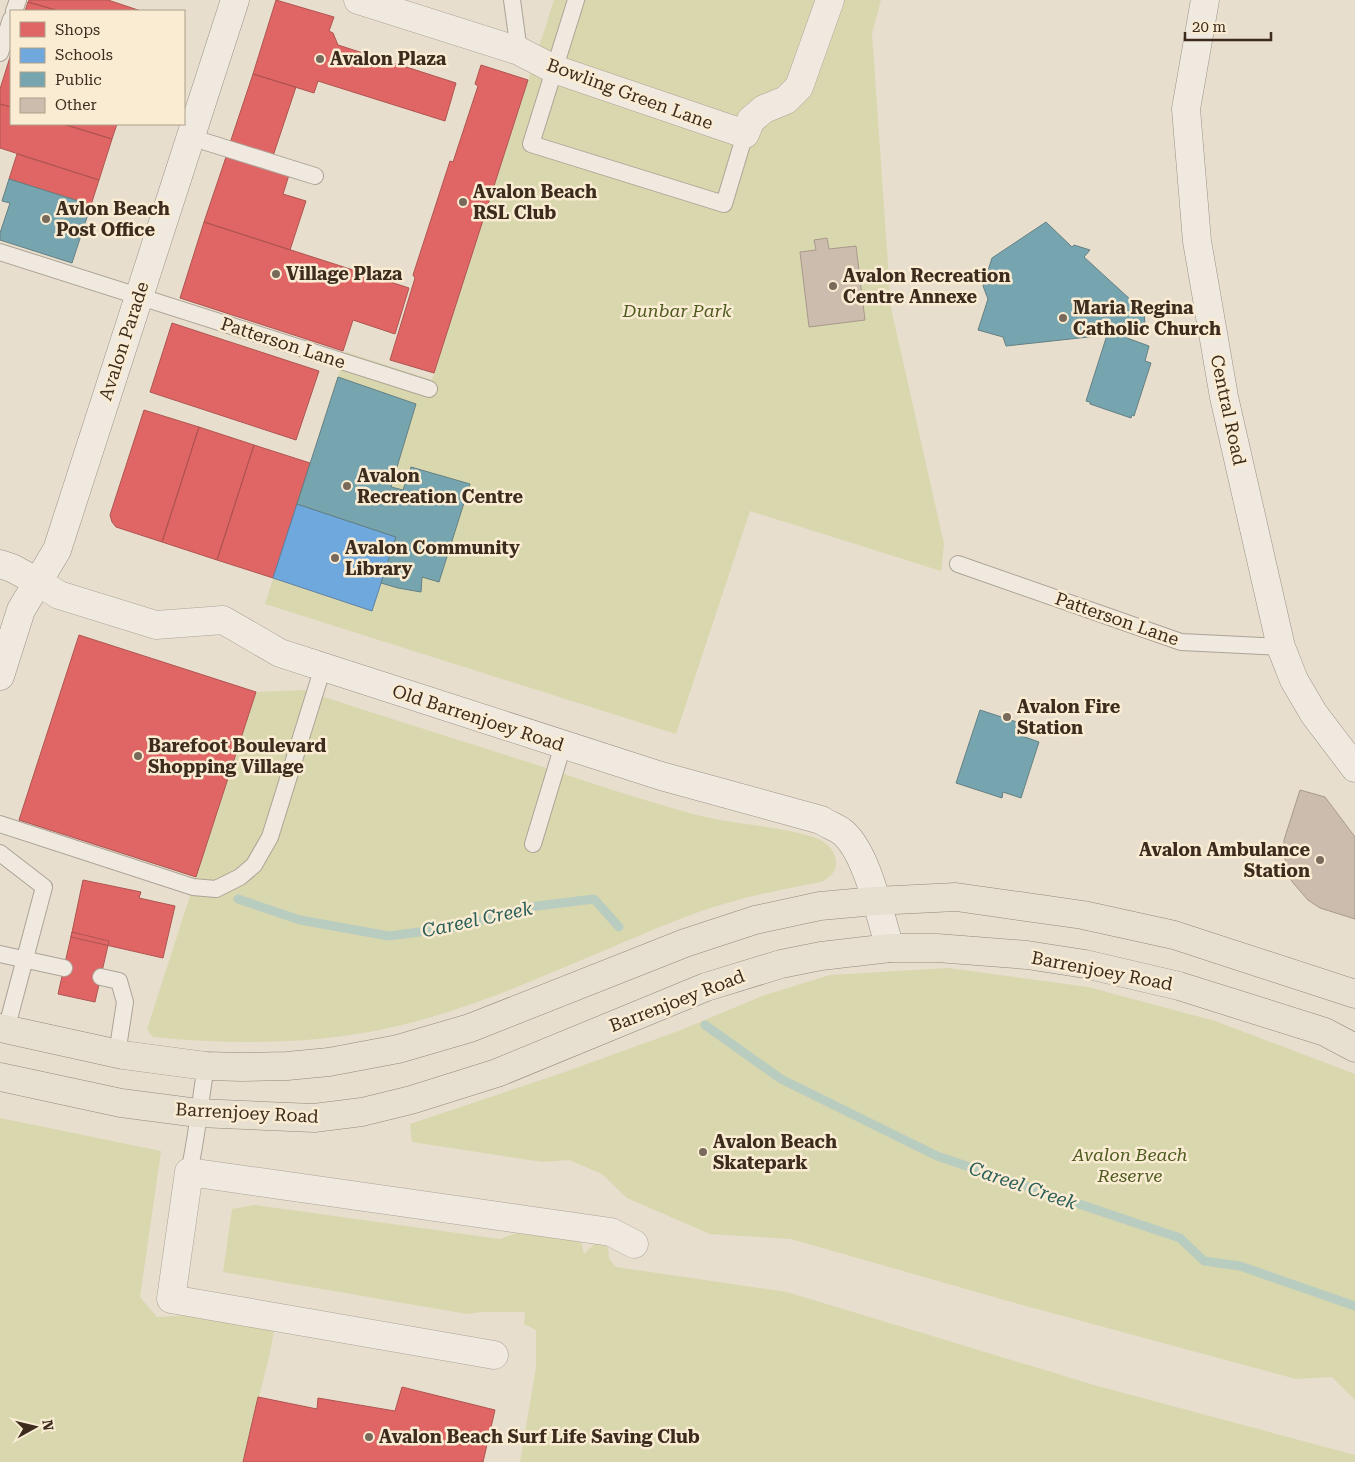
<svg xmlns="http://www.w3.org/2000/svg" width="1355" height="1462" viewBox="0 0 1355 1462" font-family="'Roboto Serif',serif">
	<style>
		.green { fill: #d9d7ae }
		.shops { fill: #e06666; stroke: #af5450 }
		.schools { fill: #6fa8dc; stroke: #6082a3 }
		.public { fill: #76a5af; stroke: #658083 }
		.lines { fill: none; stroke-linecap: round; stroke-linejoin: round }
		.stream { stroke: #b9ccc0; stroke-width: 9 }
		.building { fill: #ccbcae; stroke: #a8998c }
		.lane-casing { stroke: #ada396; stroke-width: 18 }
		.street-casing { stroke: #ada396; stroke-width: 29 }
		.secondary-casing { stroke: #9c9286; stroke-width: 29 }
		.primary-casing { stroke: #92897d; stroke-width: 29 }
		.lane { stroke: #efe9e0; stroke-width: 16 }
		.street { stroke: #efe9e0; stroke-width: 28 }
		.secondary { stroke: #efe9e0; stroke-width: 28 }
		.primary { stroke: #e7dfd0; stroke-width: 28 }
		.poi-dot { fill: #786a5b; stroke: #f9ecd3; stroke-width: 2 }
		.labels { text-anchor: middle; stroke-width: 5; stroke-linejoin: round; paint-order: stroke }
		.poi-label { font-size: 18px; font-weight: bold; fill: #3d2b1d; stroke: #f9ecd3; text-anchor: start }
		.street-label { font-size: 18px; fill: #3d2b1d; stroke: #f9ecd3 }
		.park-label { font-size: 18px; font-style: italic; fill: #505b21; stroke: #f9ecd3 }
		.water-label { font-size: 19px; font-style: italic; fill: #2b5e58; stroke: #f9ecd3 }
	</style>
	<rect width="100%" height="100%" fill="#e7decd"/>
	<!-- green -->
	<path class="green" d="M554 0H881L872 33 891 308 944 544 941 571 750 511 676 734 265 604 346 352 432 380Z
		M303 690C379 715 455 739 531 763 585 781 639 799 693 814 734 825 776 825 816 838 838 846 845 872 821 882 778 890 734 899 693 914 611 945 532 985 448 1012 351 1044 254 1047 153 1037L147 1029 256 692Z
		M948 968 1088 987 1215 1021 1355 1074V1400L1332 1377 1296 1379 1015 1303 791 1239 710 1234 627 1198 602 1174 569 1160 543 1162 412 1142 410 1124 562 1073 681 1030 762 996 830 975Z
		M0 1118 161 1151 140 1297 157 1317 193 1315 274 1331 270 1353 243 1462H0Z
		M255 1205 500 1239 520 1232 581 1241 584 1254 595 1243 608 1247 609 1259 616 1267 787 1292 1094 1385 1355 1455V1462H520L536 1367V1330L524 1324 525 1312H482L467 1314 223 1272 232 1209Z"/>
	<!-- shops -->
	<path class="shops" d="M29 0H108L141 11H59L28 2Z
		M276 0 334 17 329 31 333 33 338 45 456 83 445 121 318 81 314 93 253 74Z
		M28 2 59 11H25Z
		M11 54V107L0 104V89Z
		M481 65 528 80 434 373 390 360 415 278 413 275 450 161 453 162 478 86 475 84Z
		M253 74 296 87 272 159 229 146Z
		M0 104 11 107V124H63L112 139 99 180 0 148Z
		M63 124H117L112 139Z
		M17 154 99 180 91 205 9 179Z
		M227 154 289 175 283 194 306 201 290 250 204 222Z
		M204 222 409 288 395 334 353 320 343 351 180 298Z
		M172 323 319 371 296 440 150 392Z
		M144 410 199 427 162 542 116 527 112 522 110 515Z
		M199 427 254 445 217 560 162 542Z
		M254 445 310 463 273 578 217 560Z
		M79 635 256 692 196 877 19 820Z
		M83 880 141 892 139 898 175 906 163 958 71 937Z
		M72 932 109 941 95 1002 58 994Z
		M402 1387 495 1410 483 1462H243L258 1397 317 1409 318 1398 395 1411Z"/>
	<!-- schools -->
	<path class="schools" d="M297 504 396 537 372 611 273 578Z"/>
	<!-- public -->
	<path class="public" d="M9 179 91 205 72 263 0 240V233L10 203 2 201Z
		M1046 222 1072 247 1074 245 1090 250 1084 257 1144 312 1145 324 1136 332 1129 333 1127 338 1149 346 1145 361 1151 363 1134 416 1132 415 1131 418 1090 404V402L1086 401 1107 335 1006 346 1003 337 978 330 988 299 983 286 992 258Z
		M338 377 416 404 391 487 403 490 411 467 470 484 439 582 422 577 421 592 398 588 381 583 396 537 297 504Z
		M980 710 1026 725 1022 736 1039 742 1021 798 1003 792 1002 798 956 783Z"/>
	<g class="lines">
		<!-- stream -->
		<path class="stream" d="M238 899 300 920 389 936 457 927 529 907 594 899 619 927
			M705 1025 781 1079 937 1156 1180 1238 1204 1261 1240 1266 1355 1306"/>
	</g>
	<!-- building -->
	<path class="building" d="M827 238 829 249 856 246 865 320 809 327 800 252 816 250 814 240Z
		M1300 790 1325 797 1355 837V919L1320 908 1308 900 1294 884 1289 877 1284 854V840Z"/>
	<g class="lines">
		<defs>
			<path id="lane" d="M512 0 519 51
				M576 0 531 144 724 204 745 134
				M14 11 18 0
				M0 53 11 19
				M190 137 315 176
				M0 252 429 389
				M958 564 1181 642 1281 647
				M0 824 193 887 216 889 240 877 254 865 270 837 323 667
				M533 844 563 745
				M0 853 44 887 6 1030
				M0 954 64 968
				M101 977 119 981 125 1002 117 1054
				M189 1172C197 1137 200 1101 206 1066"/>
			<path id="street" d="M358 0 519 51 554 69 745 134 751 120 764 109 786 100 799 87 830 0
				M38 582 59 595 156 625 223 620 280 653 311 663
				M494 1355 171 1299 189 1172 611 1232 634 1244"/>
			<path id="secondary" d="M1205 0 1186 109 1197 241 1224 397 1281 647 1294 680 1314 714 1355 768
				M0 564 12 568 38 582
				M311 663 661 776 821 820C827 824 835 827 841 831 867 850 880 917 890 948
				M0 676 21 610 57 550 235 0"/>
			<path id="primary" d="M0 1028 123 1055 206 1066 242 1067 287 1066 329 1062 398 1049 470 1028 685 943 755 920 820 906 875 901 956 897 1083 915 1174 935 1355 994
				M0 1077 121 1103 198 1113 314 1118 362 1112 411 1100 497 1073 706 987 781 964 821 956 890 948H937L1027 955 1085 964 1179 986 1325 1032 1355 1048"/>
		</defs>
		<!-- lane casing -->
		<use href="#lane" class="lane-casing"/>
		<!-- street casing -->
		<use href="#street" class="street-casing"/>
		<!-- secondary casing -->
		<use href="#secondary" class="secondary-casing"/>
		<!-- primary casing -->
		<use href="#primary" class="primary-casing"/>
		<!-- lane -->
		<use href="#lane" class="lane"/>
		<!-- street -->
		<use href="#street" class="street"/>
		<!-- secondary -->
		<use href="#secondary" class="secondary"/>
		<!-- primary -->
		<use href="#primary" class="primary"/>
	</g>
	<!-- markers -->
	<g class="poi-dot">
		<circle cx="320" cy="59" r="5"/>
		<circle cx="463" cy="202" r="5"/>
		<circle cx="46" cy="219" r="5"/>
		<circle cx="276" cy="274" r="5"/>
		<circle cx="833" cy="286" r="5"/>
		<circle cx="1063" cy="318" r="5"/>
		<circle cx="347" cy="486" r="5"/>
		<circle cx="335" cy="558" r="5"/>
		<circle cx="1007" cy="717" r="5"/>
		<circle cx="138" cy="756" r="5"/>
		<circle cx="1320" cy="860" r="5"/>
		<circle cx="703" cy="1152" r="5"/>
		<circle cx="369" cy="1437" r="5"/>
	</g>
	<g class="labels">
		<!-- poi labels -->
		<g class="poi-label">
			<text x="330" y="65">Avalon Plaza</text>
			<text x="473" y="198">Avalon Beach<tspan x="473" dy="21">RSL Club</tspan></text>
			<text x="56" y="215">Avlon Beach<tspan x="56" dy="21">Post Office</tspan></text>
			<text x="286" y="280">Village Plaza</text>
			<text x="843" y="282">Avalon Recreation<tspan x="843" dy="21">Centre Annexe</tspan></text>
			<text x="1073" y="314">Maria Regina<tspan x="1073" dy="21">Catholic Church</tspan></text>
			<text x="357" y="482">Avalon<tspan x="357" dy="21">Recreation Centre</tspan></text>
			<text x="345" y="554">Avalon Community<tspan x="345" dy="21">Library</tspan></text>
			<text x="1017" y="713">Avalon Fire<tspan x="1017" dy="21">Station</tspan></text>
			<text x="148" y="752">Barefoot Boulevard<tspan x="148" dy="21">Shopping Village</tspan></text>
			<text x="1310" y="856" text-anchor="end">Avalon Ambulance<tspan x="1310" dy="21">Station</tspan></text>
			<text x="713" y="1148">Avalon Beach<tspan x="713" dy="21">Skatepark</tspan></text>
			<text x="379" y="1443">Avalon Beach Surf Life Saving Club</text>
		</g>
		<!-- street labels -->
		<g class="street-label">
			<text transform="translate(630 94) rotate(20)" y="6">Bowling Green Lane</text>
			<text transform="translate(124 341) rotate(-72)" y="6">Avalon Parade</text>
			<text transform="translate(283 343) rotate(18)" y="6">Patterson Lane</text>
			<text transform="translate(1228 410) rotate(78)" y="6">Central Road</text>
			<text transform="translate(1117 619) rotate(19)" y="6">Patterson Lane</text>
			<text transform="translate(478 718) rotate(18)" y="6">Old Barrenjoey Road</text>
			<text transform="translate(1102 971) rotate(11)" y="6">Barrenjoey Road</text>
			<text transform="translate(677 1001) rotate(-21)" y="6">Barrenjoey Road</text>
			<text transform="translate(247 1113) rotate(3)" y="6">Barrenjoey Road</text>
		</g>
		<!-- park labels -->
		<g class="park-label">
			<text x="677" y="317">Dunbar Park</text>
			<text x="1130" y="1161">Avalon Beach<tspan x="1130" dy="21">Reserve</tspan></text>
		</g>
		<!-- water labels -->
		<g class="water-label">
			<text transform="translate(477 919) rotate(-12)" y="7">Careel Creek</text>
			<text transform="translate(1023 1185) rotate(19)" y="7">Careel Creek</text>
		</g>
	</g>
	<!-- legend -->
	<rect x="10" y="10" width="175" height="115" fill="#f9ecd3" stroke="#ae9f8a"/>
	<rect x="20" y="22" width="25" height="15" fill="#e06666" stroke="#ae9f8a"/>
	<text x="55" y="35" font-size="15" fill="#3d2b1d">Shops</text>
	<rect x="20" y="48" width="25" height="15" fill="#6fa8dc" stroke="#ae9f8a"/>
	<text x="55" y="60" font-size="15" fill="#3d2b1d">Schools</text>
	<rect x="20" y="72" width="25" height="15" fill="#76a5af" stroke="#ae9f8a"/>
	<text x="55" y="85" font-size="15" fill="#3d2b1d">Public</text>
	<rect x="20" y="98" width="25" height="15" fill="#ccbcae" stroke="#ae9f8a"/>
	<text x="55" y="110" font-size="15" fill="#3d2b1d">Other</text>
	<!-- north arrow -->
	<g transform="translate(35 1427) rotate(82)" stroke="#f9ecd3" stroke-width="4" paint-order="stroke">
	<path d="M0-4L9 19L0 12L-9 19Z" fill="#3d2b1d"/>
	<text y="-8" font-size="14" font-weight="bold" text-anchor="middle" fill="#3d2b1d">N</text>
	</g>
	<!-- scale -->
	<path d="M1185 32v8h86v-8" fill="none" stroke="#3d2b1d" stroke-width="2.5"/>
	<text x="1192" y="32" font-size="15" fill="#3d2b1d" stroke="#f9ecd3" stroke-width="4" paint-order="stroke">20 m</text>
</svg>
